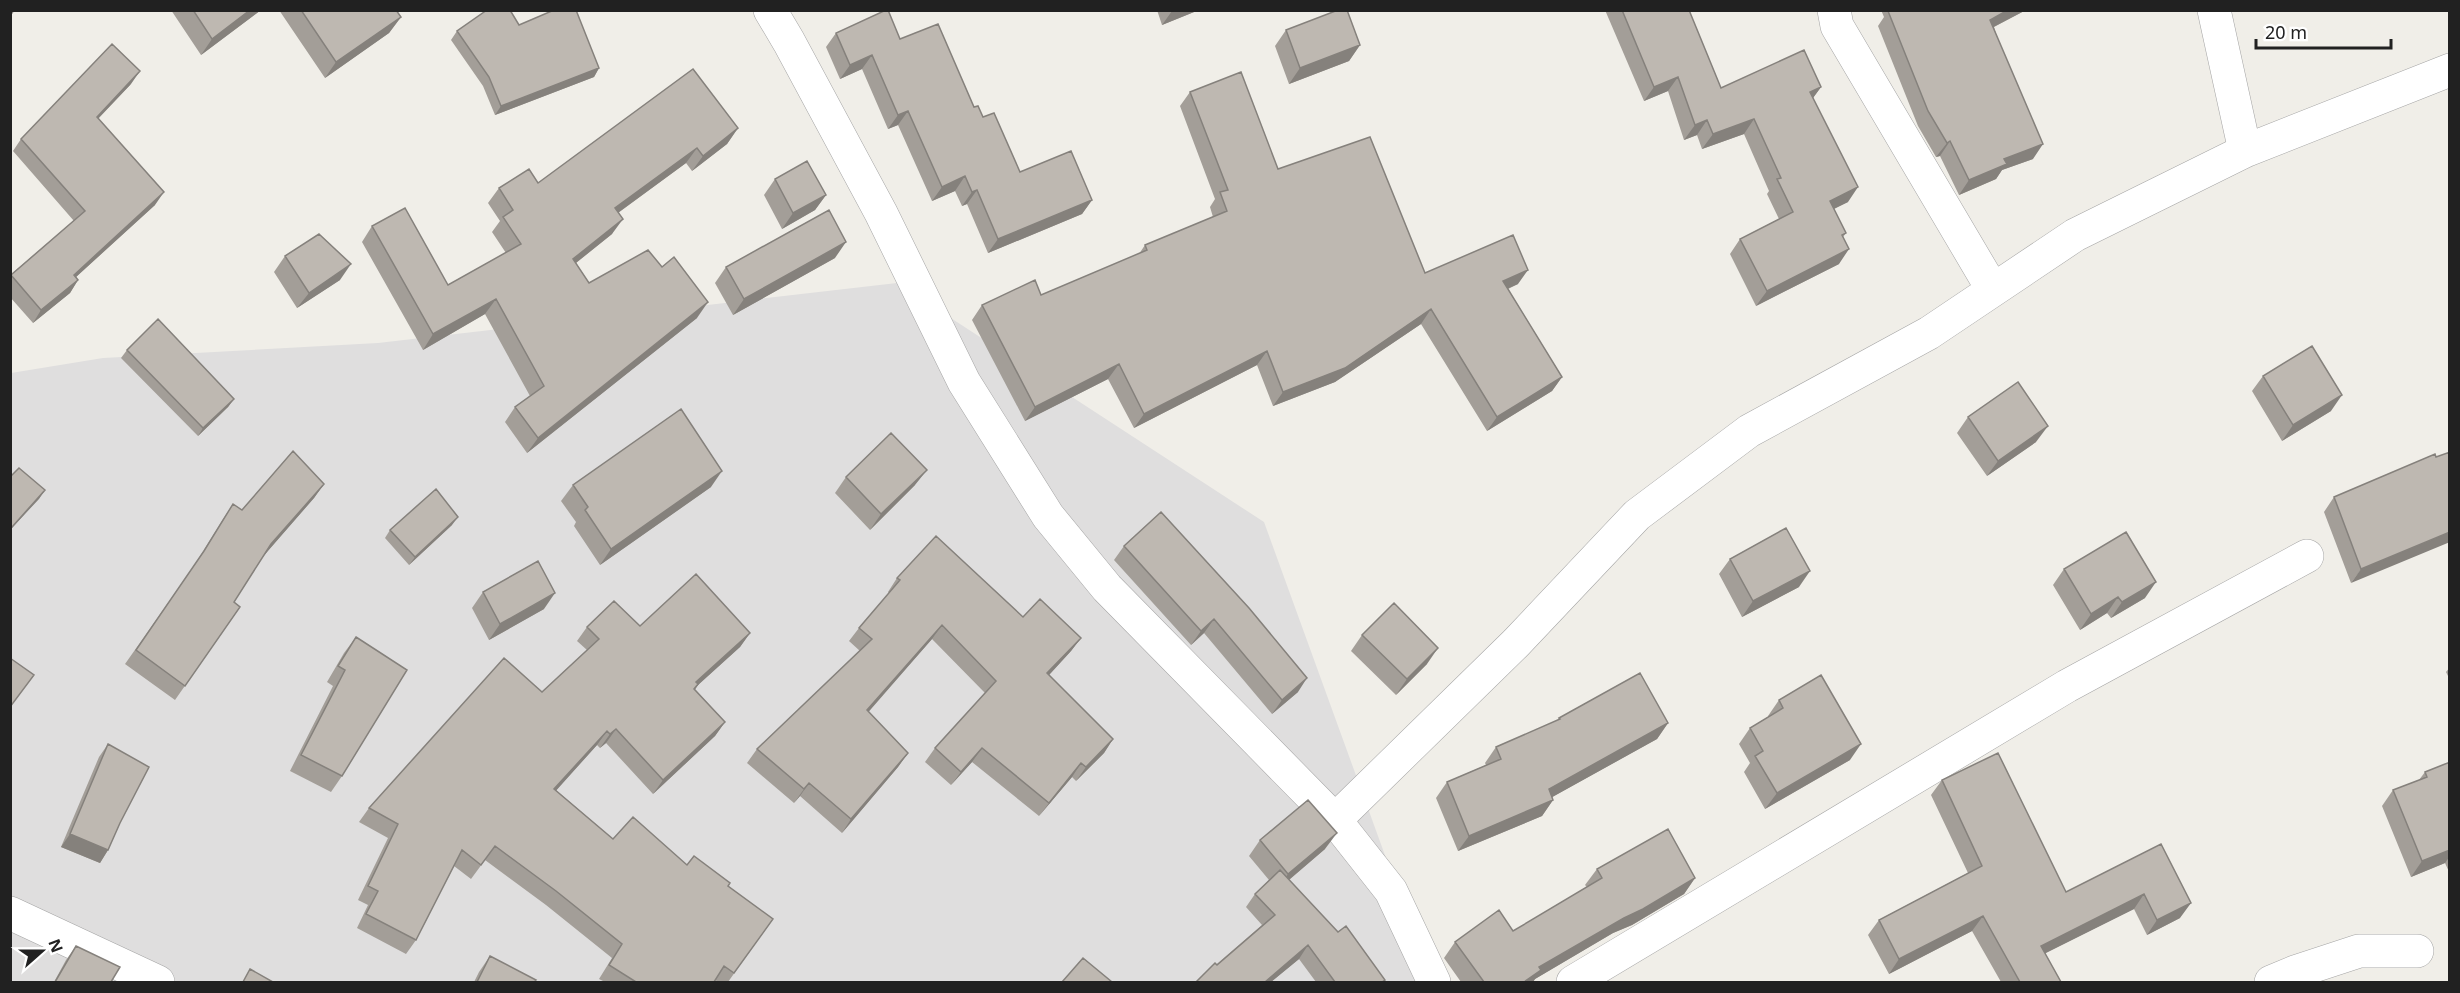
<svg xmlns="http://www.w3.org/2000/svg" width="2460" height="993" viewBox="0 0 2460 993" font-family="'Noto Sans',sans-serif">
	<style>
		.residential { fill: #dfdede }
		.lines { fill: none; stroke-linecap: round; stroke-linejoin: round }
		.minor-casing { stroke: #a5a5a5; stroke-width: 34 }
		.minor { stroke: #fff; stroke-width: 33 }
		.wall { fill: #a39e98 }
		.shaded-wall { fill: #85817c }
		.building { fill: #beb8b1; stroke: #85817c; stroke-width: 1.5 }
	</style>
	<rect width="100%" height="100%" fill="#f0eee8"/>
	<!-- residential -->
	<path class="residential" d="M897 283 1264 522 1431 982H11V373L103 358 378 343Z"/>
	<g class="lines">
		<defs>
			<path id="minor" d="M770 10 789 42 881 213 964 382 1048 516 1107 588 1335 820 1391 891 1434 982
				M1834 10 1837 26 1993 290
				M2214 10 2245 151
				M1335 820 1516 643 1637 515 1749 431 1929 333 2075 235 2245 151 2450 70
				M10 913 158 982
				M1573 982 2067 686 2307 556
				M2271 982 2295 972 2359 951H2417"/>
		</defs>
		<!-- minor casing -->
		<use href="#minor" class="minor-casing"/>
		<!-- minor -->
		<use href="#minor" class="minor"/>
	</g>
	<!-- wall -->
	<path class="wall" d="M171 10H261L201 55Z
		M279 10H396L401 17 389 33 325 78Z
		M1157 10H1199L1162 25Z
		M1605 10H1689L1721 88 1821 87 1813 98 1848 202 1834 209 1846 233 1843 237 1839 264 1756 306 1730 254 1740 239 1779 219 1767 194 1769 191 1744 134 1702 149 1697 135 1684 140 1668 91 1644 101Z
		M1881 10H2026L1994 27 2033 159 2002 170 1996 179 1959 195 1940 156 1936 157 1918 126 1878 26 1884 17Z
		M519 25 599 68 594 77 495 115 483 86 451 40 457 31Z
		M1286 30 1360 45 1349 61 1289 84 1275 46Z
		M836 33 900 39 974 107 983 117 1020 172 1092 200 1082 214 988 253 967 204 962 206 955 191 932 201 898 125 888 129 862 69 840 79 826 47Z
		M131 84 98 119 155 205 76 277 78 280 70 293 33 323 10 297V275L74 221 13 151 21 139Z
		M1190 92 1278 169 1425 273 1518 284 1508 289 1562 377 1552 391 1487 431 1421 324 1335 382 1273 406 1257 365 1134 428 1108 379 1025 421 972 320 982 305 1041 295 1139 254 1145 245 1213 217 1210 207 1215 199 1180 106Z
		M738 128 727 144 692 171 686 163 618 213 612 234 576 263 589 283 697 318 527 453 505 422 515 407 530 396 485 314 423 350 362 242 372 226 448 285 506 253 492 232 500 221 488 203 499 188 538 183Z
		M775 179 826 195 815 210 782 229 764 195Z
		M285 256 340 280 297 308 274 272Z
		M835 258 733 315 715 283 726 267Z
		M127 350 234 399 228 407 198 436 121 358Z
		M2263 376 2331 411 2282 441 2252 391Z
		M1968 417 2036 442 1987 476 1957 433Z
		M2450 452 2351 583 2324 512 2334 497Z
		M846 477 915 485 870 530 835 493Z
		M324 484 314 498 264 555 234 602 240 607 175 700 125 664 194 566 223 519 233 504 242 510Z
		M573 485 711 487 600 565 574 526 576 522 561 501Z
		M1161 512 1298 692 1272 714 1204 633 1191 645 1114 560 1124 546Z
		M452 525 409 565 385 538 390 530Z
		M1730 559 1799 587 1742 617 1719 574Z
		M2064 569 2145 598 2111 618 2107 613 2080 630 2053 585Z
		M897 578 1023 617 1081 638 1071 651 1049 675 1113 739 1104 753 1076 781 1072 777 1039 816 972 762 951 785 925 762 935 748 985 693 932 639 868 711 908 753 898 767 842 833 800 796 794 803 747 763 757 749 860 651 849 641 859 628 889 593 888 592Z
		M483 592 544 609 489 640 472 608Z
		M640 626 750 633 740 647 698 685 695 689 725 722 715 736 653 794 606 743 600 748 597 745 556 790 613 839 687 865 728 886 773 919 728 982H718L715 980 714 982H605L599 979 612 958 546 905 485 860 471 879 454 866 416 940 406 954 357 928 368 905 358 900 388 838 359 822 369 808 542 692 587 650 577 641 587 627Z
		M1362 635 1427 664 1396 695 1351 651Z
		M356 637 342 776 331 792 290 771 333 686 327 682 344 653Z
		M2450 667V680L2446 672Z
		M1779 700 1850 760 1765 809 1744 772 1750 763 1739 744 1750 728 1768 717V716Z
		M1559 718 1668 723 1657 739 1552 797 1553 800 1542 816 1458 851 1436 798 1447 782 1486 765 1485 763 1496 747 1557 721Z
		M108 744 120 823 108 850 100 863 61 847 99 757Z
		M2450 762V874L2445 863 2411 877 2382 806 2393 790 2419 780 2425 772Z
		M1942 780 2066 892 2161 844 2180 918 2147 935 2134 909 2045 953 2061 982H2001L1972 931 1889 974 1868 935 1879 920 1968 873 1931 795Z
		M1260 840 1325 849 1289 880 1384 982H1316L1299 959 1271 982H1196L1262 925 1246 907 1255 894 1269 880 1249 856Z
		M1597 869 1695 878 1684 894 1632 925 1613 933 1535 979 1533 982H1461L1444 958 1455 942 1513 931 1587 887 1585 885Z
		M76 946 111 982H54L66 960Z
		M490 956 534 982H474L479 972Z"/>
	<!-- shaded-wall -->
	<path class="shaded-wall" d="M11 10H15L10 17V11Z
		M250 10H261L201 55 212 39Z
		M1173 10H1199L1162 25 1172 11Z
		M2008 10H2026L1980 34 1990 20Z
		M401 17 389 33 325 78 336 62Z
		M1360 45 1349 61 1289 84 1300 68Z
		M872 55 862 69 840 79 850 65Z
		M599 68 594 77 495 115 501 106Z
		M140 71 131 84 88 129 97 117Z
		M1678 77 1668 91 1644 101 1654 87Z
		M1821 87 1810 102V92Z
		M908 111 898 125 888 129 898 115Z
		M1754 119 1744 134 1702 149 1713 134Z
		M1707 120 1697 135 1684 140 1695 125Z
		M738 128 727 144 692 171 703 156Z
		M1950 141 1940 156 1936 157 1947 143Z
		M2043 144 2033 159 2002 170 1996 179 1959 195 1969 180 2004 159Z
		M697 148 686 163 604 223 615 208Z
		M965 176 955 191 932 201 942 187Z
		M1858 187 1848 202 1819 216 1830 201Z
		M977 190 967 204 962 206 972 192Z
		M164 192 155 205 65 287 74 275Z
		M826 195 815 210 782 229 793 213Z
		M1092 200 1082 214 988 253 998 239Z
		M623 219 612 234 562 274 573 259Z
		M846 242 835 258 733 315 744 299Z
		M1849 249 1839 264 1756 306 1767 291Z
		M351 264 340 280 297 308 309 293Z
		M1528 270 1518 284 1493 295 1503 281Z
		M78 280 70 293 33 323 41 310Z
		M496 299 485 314 423 350 433 334Z
		M708 302 697 318 527 453 538 438Z
		M1431 309 1421 324 1335 382 1273 406 1283 392Z
		M1267 351 1257 365 1134 428 1144 414Z
		M1119 364 1108 379 1025 421 1035 407Z
		M1562 377 1552 391 1487 431 1497 417Z
		M2342 395 2331 411 2282 441 2293 425Z
		M234 399 228 407 198 436 203 428Z
		M2048 426 2036 442 1987 476 1998 461Z
		M927 470 915 485 870 530 881 514Z
		M722 471 711 487 600 565 611 549Z
		M324 484 314 498 261 559 271 544Z
		M45 490 39 499 10 530 12 527Z
		M458 517 452 525 409 565 415 557Z
		M2450 532V542L2351 583 2361 569Z
		M1810 571 1799 587 1742 617 1753 601Z
		M2156 582 2145 598 2111 618 2122 602Z
		M555 593 544 609 489 640 500 624Z
		M2118 597 2107 613 2080 630 2091 614Z
		M1214 619 1204 633 1191 645 1201 631Z
		M942 625 932 639 858 724 867 710Z
		M750 633 740 647 698 685 689 698 696 682Z
		M1081 638 1071 651 1038 687 1047 673Z
		M1438 648 1427 664 1396 695 1407 679Z
		M1307 678 1298 692 1272 714 1282 700Z
		M725 722 715 736 653 794 663 780Z
		M1668 723 1657 739 1538 805 1549 789Z
		M616 729 606 743 600 748 610 734Z
		M607 731 597 745 545 803 554 789Z
		M1113 739 1104 753 1076 781 1086 767Z
		M1861 744 1850 760 1765 809 1777 793Z
		M982 748 972 762 951 785 961 772Z
		M908 753 898 767 842 833 851 819Z
		M1081 763 1072 777 1039 816 1049 803Z
		M809 783 800 796 794 803 804 789Z
		M1553 800 1542 816 1458 851 1469 836Z
		M1337 833 1325 849 1277 890 1288 874Z
		M70 834 108 850 100 863 61 847Z
		M2450 850V856L2445 863 2411 877 2422 861Z
		M1695 878 1684 894 1632 925 1613 933 1535 979 1533 982H1524L1539 967 1624 918Z
		M2144 894 2134 909 2030 961 2041 946Z
		M2191 903 2180 918 2147 935 2157 920Z
		M1983 916 1972 931 1889 974 1899 959Z
		M1308 945 1299 959 1271 982H1265Z"/>
	<!-- building -->
	<path class="building" d="M193 10H250L212 39Z
		M301 10H396L401 17 336 62Z
		M487 10H510L519 25 554 10H576L599 68 501 106 489 77 457 31Z
		M886 10H888L900 39 938 24 974 107 978 106 983 117 994 113 1020 172 1071 151 1092 200 998 239 977 190 972 192 965 176 942 187 908 111 898 115 872 55 850 65 836 33Z
		M1338 10H1347L1360 45 1300 68 1286 30Z
		M1622 10H1689L1721 88 1804 50 1821 87 1810 92 1858 187 1830 201 1846 233 1842 235 1849 249 1767 291 1740 239 1793 212 1777 179 1781 178 1754 119 1713 134 1707 120 1695 125 1678 77 1654 87Z
		M1889 10H2008L1990 20 2043 144 2004 159 2007 164 1969 180 1950 141 1947 143 1928 111 1888 11Z
		M112 44 140 71 97 117 164 192 74 275 78 280 41 310 11 275 85 211 21 139Z
		M693 69 738 128 703 156 697 148 615 208 623 219 573 259 589 283 648 250 662 267 674 257 708 302 538 438 515 407 544 386 496 299 433 334 372 226 405 208 448 285 521 244 503 217 513 210 499 188 529 169 538 183Z
		M1241 72 1278 169 1370 137 1425 273 1513 235 1528 270 1503 281 1562 377 1497 417 1431 309 1345 368 1283 392 1267 351 1144 414 1119 364 1035 407 982 305 1035 280 1041 295 1147 250 1145 245 1227 211 1220 192 1228 190 1190 92Z
		M807 161 826 195 793 213 775 179Z
		M829 210 846 242 744 299 726 267Z
		M319 234 351 264 309 293 285 256Z
		M158 319 234 399 203 428 127 350Z
		M2312 346 2342 395 2293 425 2263 376Z
		M2018 382 2048 426 1998 461 1968 417Z
		M681 409 722 471 611 549 585 510 588 507 573 485Z
		M891 433 927 470 881 514 846 477Z
		M293 451 324 484 271 544 234 602 240 607 185 686 136 650 204 551 233 504 242 510Z
		M2450 452V532L2361 569 2334 497 2435 454 2436 457Z
		M19 468 45 490 12 527 10 526V477Z
		M436 489 458 517 415 557 390 530Z
		M1161 512 1249 608 1307 678 1282 700 1214 619 1201 631 1124 546Z
		M1786 528 1810 571 1753 601 1730 559Z
		M2126 532 2156 582 2122 602 2118 597 2091 614 2064 569Z
		M936 536 1023 617 1040 599 1081 638 1047 673 1113 739 1086 767 1081 763 1049 803 982 748 961 772 935 748 996 681 942 625 867 710 908 753 851 819 809 783 804 789 757 749 872 639 859 628 900 580 897 578Z
		M538 561 555 593 500 624 483 592Z
		M696 574 750 633 696 682 698 684 694 689 725 722 663 780 616 729 610 734 607 731 554 789 613 839 633 817 687 865 694 856 730 883 728 886 773 919 734 973 724 966 714 982H636L609 965 622 944 556 891 495 846 481 865 462 850 416 940 366 914 378 891 368 886 398 824 369 808 504 658 542 692 599 639 587 627 614 601 640 626Z
		M1394 603 1438 648 1407 679 1362 635Z
		M356 637 407 670 342 776 301 755 345 670 338 666Z
		M10 658 34 675 10 707Z
		M1640 673 1668 723 1549 789 1553 800 1469 836 1447 782 1501 759 1496 747 1560 719 1559 718Z
		M1821 675 1861 744 1777 793 1755 756 1763 751 1750 728 1783 708 1779 700Z
		M108 744 149 767 120 823 108 850 70 834Z
		M1998 753 2066 892 2161 844 2191 903 2157 920 2144 894 2041 946 2061 982H2020L1983 916 1899 959 1879 920 1982 866 1942 780Z
		M2450 762V850L2422 861 2393 790 2427 777 2425 772Z
		M1308 800 1337 833 1288 874 1260 840Z
		M1668 829 1695 878 1643 909 1624 918 1539 967 1541 970 1524 982H1484L1455 942 1499 910 1513 931 1602 878 1597 869Z
		M1280 870 1338 932 1346 926 1385 980 1382 982H1335L1308 945 1265 982H1196L1215 963 1217 965 1275 915 1255 894Z
		M76 946 120 967 111 982H55Z
		M490 956 536 980 534 982H477Z
		M1083 958 1112 982H1062Z
		M250 969 273 982H243Z"/>
	<!-- border -->
	<rect width="2460" height="993" fill="none" stroke="#212121" stroke-width="24"/>
	<!-- north arrow -->
	<g transform="translate(42 951) rotate(69)" stroke="#ffffff" stroke-width="4.5" paint-order="stroke">
	<path d="M0-4.5L10 22L0 15L-10 22Z" fill="#212121"/>
	<text y="-9" font-size="16" font-weight="bold" text-anchor="middle" fill="#212121">N</text>
	</g>
	<!-- scale -->
	<path d="M2256 39v9h135v-9" fill="none" stroke="#212121" stroke-width="3"/>
	<text x="2265" y="39" font-size="18" fill="#212121" stroke="#ffffff" stroke-width="4.5" paint-order="stroke">20 m</text>
</svg>
